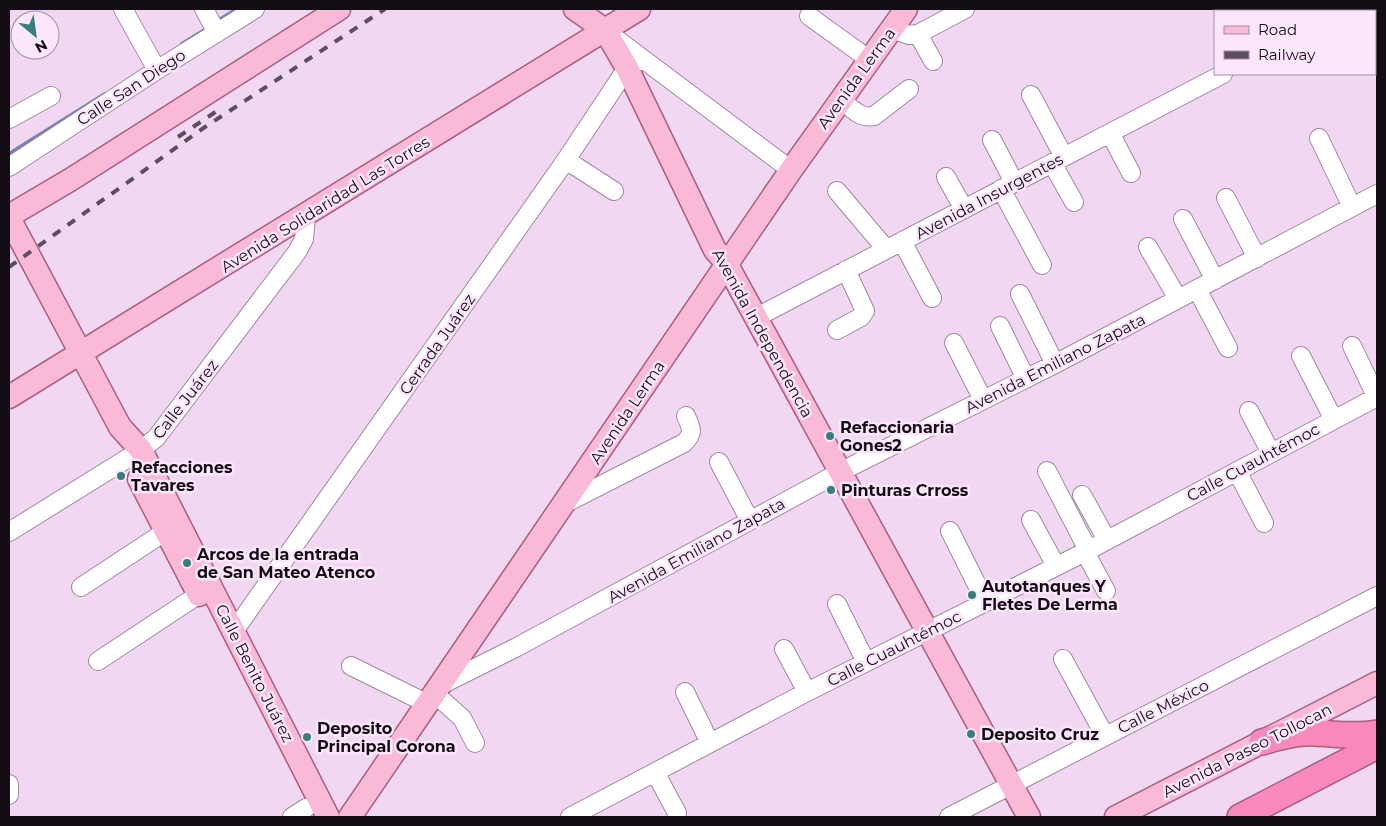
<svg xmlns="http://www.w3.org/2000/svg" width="1386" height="826" viewBox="0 0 1386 826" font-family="Montserrat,sans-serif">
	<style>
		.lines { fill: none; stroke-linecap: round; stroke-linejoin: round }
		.stream { stroke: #7582b6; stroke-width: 4 }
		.minor-casing { stroke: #a088a1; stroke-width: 20 }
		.major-casing { stroke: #a85e81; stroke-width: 25 }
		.highway-casing { stroke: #a85e81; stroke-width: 28 }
		.minor { stroke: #fff; stroke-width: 18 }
		.major { stroke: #fab9d6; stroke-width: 22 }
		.highway { stroke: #f78abb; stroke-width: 25 }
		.rail { stroke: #5c4e5d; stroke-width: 4; stroke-dasharray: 9 9; stroke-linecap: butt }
		.poi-dot { fill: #377f7d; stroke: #fce6fc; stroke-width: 2 }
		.labels { text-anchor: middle; stroke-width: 5; stroke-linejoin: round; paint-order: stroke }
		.street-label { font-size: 16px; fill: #150d16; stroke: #fce6fc }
		.poi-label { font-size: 16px; font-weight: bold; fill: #150d16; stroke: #fce6fc; text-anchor: start }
	</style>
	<rect width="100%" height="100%" fill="#f2d7f2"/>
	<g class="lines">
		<!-- stream -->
		<path class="stream" d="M216 22 237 9
			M182 44 208 28
			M9 154 105 94"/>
		<defs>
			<path id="minor" d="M123 9 157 70
				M204 9 217 33
				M1342 11 1347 9
				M809 16 870 60
				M891 29 909 35 918 34 965 9
				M918 34 933 61
				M611 35 791 170
				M1031 95 1064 157
				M841 99C851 108 860 119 874 116L909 89
				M9 119 51 96
				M1110 133 1131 173
				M1319 138 1352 207
				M992 140 1014 182
				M566 160 614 191
				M1052 163 1074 202
				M9 167 157 70 255 9
				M946 177 964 209
				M1001 189 1042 265
				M837 191 886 249
				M1226 198 1257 258
				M1183 219 1215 280
				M902 241 932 298
				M1148 247 1178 299
				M1197 289 1228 348
				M1020 294 1055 364
				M755 318 1223 74
				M1000 326 1026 379
				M837 330 861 317 865 311 846 270
				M954 343 983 400
				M1352 346 1377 398
				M1301 356 1334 420
				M1249 411 1271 453
				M719 462 750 521
				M1047 471 1088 550
				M1237 471 1264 523
				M1082 495 1107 540
				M566 503 684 443C694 433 692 429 686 416
				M1031 520 1056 566
				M950 531 985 601
				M9 532 141 450 156 438 297 252 304 239 306 215
				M1085 552 1106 591
				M81 587 166 531
				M837 604 866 662
				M234 631 566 160 627 68 642 59
				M784 649 807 692
				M1063 659 1105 736
				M98 661 198 595
				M351 666 428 704
				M441 685 517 647 840 472 1055 364 1377 194
				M685 692 710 743
				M435 694 462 718 475 743
				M655 772 677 813
				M9 784V795
				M292 817 306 808
				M570 817 807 692 1085 552 1377 397
				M949 817 1377 596"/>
			<path id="major" d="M575 9 605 30 627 68 715 250 725 261 1029 817
				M9 216 70 180 339 9
				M9 218 120 427 141 450 328 817
				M9 397 639 9
				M139 479 199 595
				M350 817 791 170 906 9
				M1116 817 1377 683"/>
			<path id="highway" d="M1262 742C1279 737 1297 732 1315 733 1337 734 1356 737 1377 733
				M1240 817 1377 746"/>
		</defs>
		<!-- minor casing -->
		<use href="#minor" class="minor-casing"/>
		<!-- major casing -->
		<use href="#major" class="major-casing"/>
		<!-- highway casing -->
		<use href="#highway" class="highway-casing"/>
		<!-- minor -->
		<use href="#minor" class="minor"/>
		<!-- major -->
		<use href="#major" class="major"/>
		<!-- highway -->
		<use href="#highway" class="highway"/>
		<!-- rail -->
		<path class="rail" d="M178 137 217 111
			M9 267 205 127 385 9"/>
	</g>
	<!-- markers -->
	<g class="poi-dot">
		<circle cx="830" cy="436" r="5"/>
		<circle cx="121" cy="476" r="5"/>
		<circle cx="831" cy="490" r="5"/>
		<circle cx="187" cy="563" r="5"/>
		<circle cx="972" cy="595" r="5"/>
		<circle cx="971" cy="734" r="5"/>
		<circle cx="307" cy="737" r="5"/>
	</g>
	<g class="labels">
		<!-- street labels -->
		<g class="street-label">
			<text transform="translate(856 78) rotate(-54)" y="6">Avenida Lerma</text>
			<text transform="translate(131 87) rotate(-33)" y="6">Calle San Diego</text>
			<text transform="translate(989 196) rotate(-28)" y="6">Avenida Insurgentes</text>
			<text transform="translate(325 204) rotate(-32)" y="6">Avenida Solidaridad Las Torres</text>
			<text transform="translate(763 333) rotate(61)" y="6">Avenida Independencia</text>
			<text transform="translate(437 344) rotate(-55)" y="6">Cerrada Juárez</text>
			<text transform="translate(1055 363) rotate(-27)" y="6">Avenida Emiliano Zapata</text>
			<text transform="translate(185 399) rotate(-52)" y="6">Calle Juárez</text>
			<text transform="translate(627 412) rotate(-56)" y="6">Avenida Lerma</text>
			<text transform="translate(1253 462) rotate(-28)" y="6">Calle Cuauhtémoc</text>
			<text transform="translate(696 550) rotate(-29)" y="6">Avenida Emiliano Zapata</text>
			<text transform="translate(894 648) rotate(-27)" y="6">Calle Cuauhtémoc</text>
			<text transform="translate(255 673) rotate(63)" y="6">Calle Benito Juárez</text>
			<text transform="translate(1163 706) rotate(-27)" y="6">Calle México</text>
			<text transform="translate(1247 750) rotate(-27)" y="6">Avenida Paseo Tollocan</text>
		</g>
		<!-- poi labels -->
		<g class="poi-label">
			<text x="840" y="433">Refaccionaria<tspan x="840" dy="18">Gones2</tspan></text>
			<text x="131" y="473">Refacciones<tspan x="131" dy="18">Tavares</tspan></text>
			<text x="841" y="496">Pinturas Crross</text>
			<text x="197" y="560">Arcos de la entrada<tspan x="197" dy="18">de San Mateo Atenco</tspan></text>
			<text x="982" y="592">Autotanques Y<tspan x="982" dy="18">Fletes De Lerma</tspan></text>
			<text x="317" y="734">Deposito<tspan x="317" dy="18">Principal Corona</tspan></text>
			<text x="981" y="740">Deposito Cruz</text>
		</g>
	</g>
	<!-- border -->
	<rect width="1386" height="826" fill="none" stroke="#150d16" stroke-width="20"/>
	<!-- legend -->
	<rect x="1214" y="10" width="162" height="65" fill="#fce6fc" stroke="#a08fa0"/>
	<rect x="1224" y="26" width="25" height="8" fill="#fab9d6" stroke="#a08fa0"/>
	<text x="1258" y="35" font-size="15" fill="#150d16">Road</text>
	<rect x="1224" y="51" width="25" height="8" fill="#5c4e5d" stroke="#a08fa0"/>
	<text x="1258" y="60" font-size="15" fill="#150d16">Railway</text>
	<!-- north arrow -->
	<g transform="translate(35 35) rotate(151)"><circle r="24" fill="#fce6fc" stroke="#a08fa0"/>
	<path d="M0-4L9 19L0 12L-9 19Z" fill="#377f7d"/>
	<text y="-8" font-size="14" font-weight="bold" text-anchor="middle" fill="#150d16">N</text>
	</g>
</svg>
